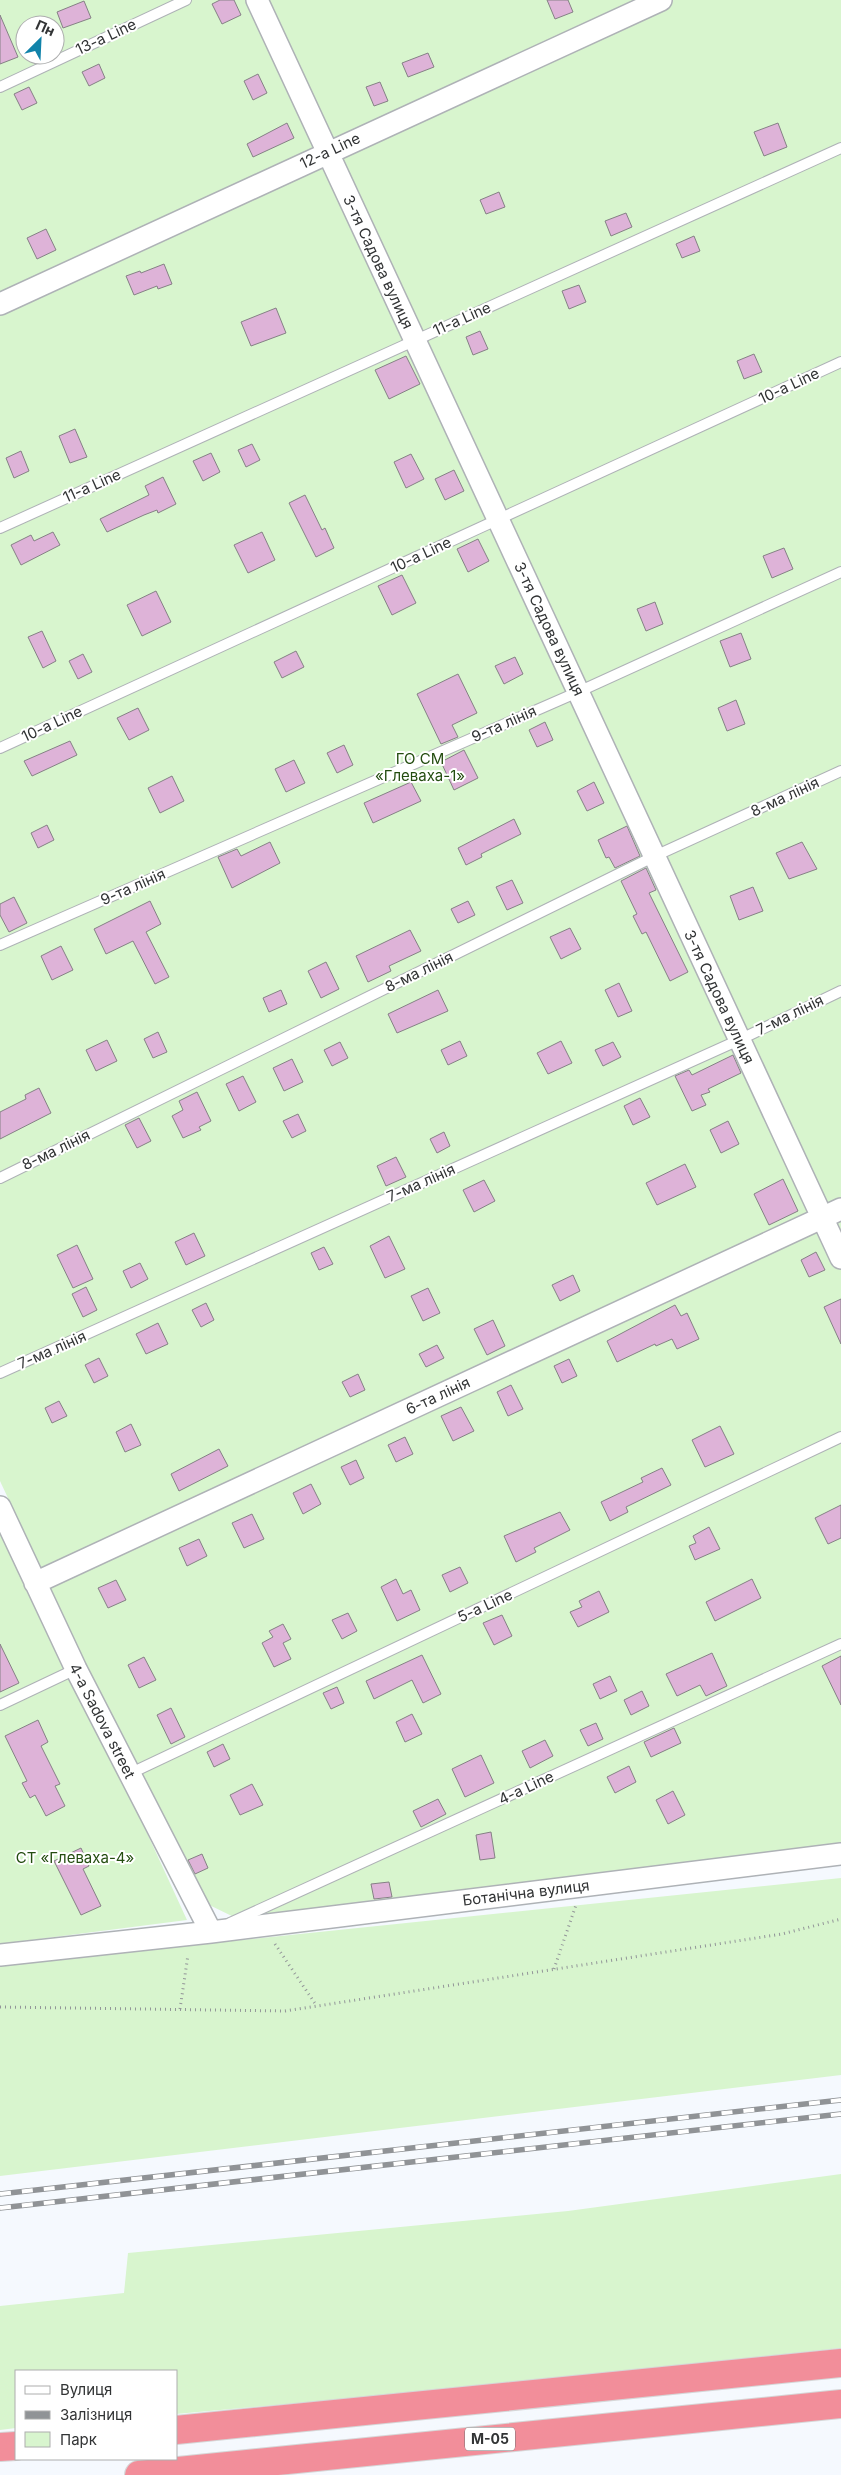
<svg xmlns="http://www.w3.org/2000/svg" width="841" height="2475" viewBox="0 0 841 2475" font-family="Inter,sans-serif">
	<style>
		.green { fill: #d8f5ce; fill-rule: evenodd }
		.building { fill: #deb3d8; stroke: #858185 }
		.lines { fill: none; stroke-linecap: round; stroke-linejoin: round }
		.service-casing { stroke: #aeb2b6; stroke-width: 12 }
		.minor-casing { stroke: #aeb2b6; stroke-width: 24 }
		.trunk-casing { stroke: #d6d6d7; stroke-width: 30 }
		.path { stroke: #929598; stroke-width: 3; stroke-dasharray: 1 4; stroke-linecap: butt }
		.service { stroke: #fff; stroke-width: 10 }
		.minor { stroke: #fff; stroke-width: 21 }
		.trunk { stroke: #f28e9a; stroke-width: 28 }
		.rail-casing { stroke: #909396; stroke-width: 5.5 }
		.rail { stroke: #fff; stroke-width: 4; stroke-dasharray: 11; stroke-linecap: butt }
		.labels { text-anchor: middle; stroke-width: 4; stroke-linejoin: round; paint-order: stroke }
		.shield { fill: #fff; stroke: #707172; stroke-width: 1 }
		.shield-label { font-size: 14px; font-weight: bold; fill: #323435 }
		.street-label { font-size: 15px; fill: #323435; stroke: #fff }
		.park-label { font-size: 15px; fill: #244d10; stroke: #fff }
	</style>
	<rect width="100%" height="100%" fill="#f5f9fe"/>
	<!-- green -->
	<path class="green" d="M0 0H841V1861L242 1921 195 1898 0 1481ZM25 25H55V55H25Z
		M0 1513 187 1920 0 1944Z
		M841 1878V2075L0 2176V1965Z
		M841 2174V2348L483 2386 176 2414V2371H16V2428L0 2430V2306L124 2293 128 2253 568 2211Z"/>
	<!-- building -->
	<path class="building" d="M220 0H234L241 15 222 24 212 4Z
		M547 0H568L573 12 555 19Z
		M84 1 91 18 63 28 57 12Z
		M0 15 18 57 0 64Z
		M428 53 434 67 408 77 402 63Z
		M99 64 105 78 89 86 82 72Z
		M258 74 267 93 253 100 244 81Z
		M380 82 388 101 374 106 366 87Z
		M29 87 37 103 22 110 14 94Z
		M287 123 294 138 253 157 247 144Z
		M778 123 787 147 764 156 754 132Z
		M499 192 505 207 486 214 480 200Z
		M626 213 632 227 611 236 605 221Z
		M46 229 56 250 37 259 27 238Z
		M694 236 700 251 682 258 676 244Z
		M164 264 172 284 158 289 157 286 134 295 126 276 140 271 141 273Z
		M579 285 586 302 569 309 562 291Z
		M276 308 286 333 251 346 241 322Z
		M480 331 488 349 473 355 466 337Z
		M754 354 762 372 744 379 737 361Z
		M406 356 420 384 389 399 375 370Z
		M75 429 87 457 70 463 59 436Z
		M252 444 260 460 246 467 238 450Z
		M21 451 29 471 14 478 6 458Z
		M211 453 220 472 203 481 193 461Z
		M411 454 424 479 406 488 394 462Z
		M454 470 464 491 445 500 435 479Z
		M163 477 176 504 158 513 157 510 144 515 107 532 100 519 149 495 145 486Z
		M305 495 322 530 325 528 334 548 316 557 289 503Z
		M53 532 60 545 21 565 11 545 31 535 34 541Z
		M262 532 275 560 248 573 234 545Z
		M478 539 489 561 468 572 457 549Z
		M784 548 793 569 772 578 763 556Z
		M402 575 416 603 392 615 378 586Z
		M156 591 171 622 142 636 127 605Z
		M655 602 663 624 646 631 637 609Z
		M42 631 56 661 43 668 28 637Z
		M741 633 751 659 730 667 720 641Z
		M296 651 304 667 282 678 274 662Z
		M83 654 92 672 78 679 69 661Z
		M515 657 523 674 504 684 495 666Z
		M458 674 477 713 452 725 458 737 441 744 417 694Z
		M736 700 745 724 727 731 718 708Z
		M138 708 149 730 129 740 117 718Z
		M545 722 553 740 537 747 529 730Z
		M70 741 77 755 32 776 24 761Z
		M344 745 353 765 337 773 327 753Z
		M464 750 478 778 454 790 441 762Z
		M294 760 305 783 286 792 275 769Z
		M172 776 184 801 160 813 148 788Z
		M411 782 421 801 373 823 364 803Z
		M594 782 604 803 587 811 577 791Z
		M514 819 521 834 481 854 482 857 466 865 458 848Z
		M47 825 54 840 38 848 31 833Z
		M627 826 640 856 615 868 609 857 606 858 598 840Z
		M270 842 280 863 232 888 218 857 237 849 241 856Z
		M802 842 817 869 789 879 776 853Z
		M646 868 656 890 649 893 688 972 670 981 646 932 642 934 633 916 637 914 621 881Z
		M512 880 523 903 507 910 496 887Z
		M753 887 763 911 739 920 730 896Z
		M14 897 27 923 9 932 0 915V904Z
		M150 901 161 924 146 932 169 977 155 984 133 941 106 954 94 929Z
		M468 901 475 915 458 923 451 909Z
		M570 928 581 949 561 959 550 937Z
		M410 930 421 951 389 966 391 971 368 982 356 956Z
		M61 946 73 970 52 980 41 956Z
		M326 962 339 989 321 998 308 971Z
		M619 983 632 1011 618 1017 605 990Z
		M281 990 287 1004 269 1012 263 998Z
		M438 990 448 1011 397 1033 388 1014Z
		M158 1032 167 1052 153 1058 144 1039Z
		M107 1040 117 1061 96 1071 86 1050Z
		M460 1041 467 1056 448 1065 441 1050Z
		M561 1041 572 1063 548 1074 537 1053Z
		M340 1042 348 1058 332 1066 324 1050Z
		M613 1042 621 1057 603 1066 595 1050Z
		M733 1055 741 1073 708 1089 710 1092 701 1095 706 1105 692 1111 675 1076 689 1070 692 1075Z
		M292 1059 303 1082 284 1091 273 1068Z
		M243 1076 256 1102 239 1111 226 1084Z
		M39 1088 51 1113 0 1139V1112L26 1099 25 1095Z
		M197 1092 211 1121 199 1127 201 1130 183 1138 172 1116 183 1110 179 1101Z
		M640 1098 650 1117 633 1125 624 1106Z
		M298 1114 306 1131 292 1138 283 1121Z
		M139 1118 151 1141 137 1148 125 1125Z
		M728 1121 739 1144 721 1153 710 1130Z
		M444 1132 450 1146 437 1153 430 1139Z
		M396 1157 406 1177 386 1186 377 1166Z
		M685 1164 696 1187 657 1205 646 1183Z
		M783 1179 798 1211 769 1225 754 1194Z
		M484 1180 495 1201 474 1212 463 1190Z
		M194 1233 205 1256 186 1265 175 1242Z
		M389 1236 405 1269 385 1278 370 1246Z
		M77 1245 93 1279 73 1288 57 1255Z
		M324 1247 333 1264 319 1270 311 1253Z
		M816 1252 825 1270 809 1277 801 1260Z
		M140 1263 148 1279 131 1288 123 1271Z
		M573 1275 580 1291 560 1301 552 1285Z
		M86 1287 97 1310 83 1317 72 1294Z
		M428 1288 440 1313 423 1321 411 1296Z
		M841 1299V1344L824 1307Z
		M206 1303 214 1320 201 1327 192 1310Z
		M675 1305 681 1316 687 1313 699 1339 677 1349 672 1339 656 1346 655 1344 617 1362 607 1341Z
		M493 1320 505 1346 487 1355 474 1329Z
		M158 1323 168 1344 146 1354 136 1334Z
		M437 1345 444 1358 426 1367 419 1354Z
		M99 1358 108 1376 94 1383 85 1365Z
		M569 1359 577 1376 562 1383 554 1366Z
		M358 1374 365 1390 350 1397 342 1382Z
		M511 1385 523 1409 508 1416 497 1392Z
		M59 1401 67 1416 52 1423 45 1408Z
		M461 1407 474 1431 453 1441 441 1416Z
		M131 1424 141 1445 125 1452 116 1432Z
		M720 1426 734 1454 705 1467 692 1440Z
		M405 1437 413 1454 396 1462 388 1445Z
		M219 1449 228 1466 179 1491 171 1474Z
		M356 1460 364 1478 350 1485 341 1467Z
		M662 1468 671 1485 626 1507 628 1512 610 1521 601 1502 643 1482 641 1478Z
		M311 1484 321 1504 303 1514 293 1493Z
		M841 1505V1538L828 1544 815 1518Z
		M560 1512 570 1530 534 1548 536 1552 516 1562 504 1536Z
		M252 1514 264 1539 244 1548 232 1523Z
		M709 1527 720 1549 695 1560 689 1546 696 1543 693 1536Z
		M199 1539 207 1556 187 1566 179 1548Z
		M460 1567 468 1583 450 1592 442 1575Z
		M396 1579 403 1594 411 1590 420 1610 397 1621 381 1587Z
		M752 1579 761 1598 715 1621 706 1602Z
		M116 1580 126 1600 108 1608 98 1588Z
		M599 1591 609 1612 578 1627 570 1612 582 1607 579 1601Z
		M348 1613 357 1631 342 1639 332 1620Z
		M502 1615 512 1636 494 1645 483 1623Z
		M283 1624 291 1639 283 1643 291 1659 274 1667 262 1643 273 1637 269 1631Z
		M0 1644 19 1683 0 1692Z
		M712 1653 727 1686 706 1696 700 1685 677 1696 666 1674Z
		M422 1655 441 1694 423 1703 412 1680 374 1699 366 1681Z
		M841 1656V1705L822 1666Z
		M144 1657 156 1680 139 1688 128 1665Z
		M610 1676 617 1691 600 1699 593 1684Z
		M337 1687 344 1703 331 1709 323 1693Z
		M642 1691 649 1706 631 1715 624 1700Z
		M171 1708 185 1737 171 1744 157 1715Z
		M412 1714 422 1734 405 1742 396 1722Z
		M38 1720 48 1742 41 1746 60 1784 55 1786 65 1806 46 1816 35 1795 30 1798 22 1783 27 1781 5 1736Z
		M596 1723 603 1739 588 1746 580 1730Z
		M674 1728 681 1743 651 1757 644 1742Z
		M545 1740 553 1756 530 1768 522 1751Z
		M223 1744 230 1759 214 1767 207 1752Z
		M481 1755 494 1783 465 1797 452 1769Z
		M629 1766 636 1782 615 1793 607 1777Z
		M252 1784 263 1805 240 1815 230 1795Z
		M673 1791 685 1815 668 1824 656 1800Z
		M438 1799 446 1814 421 1827 413 1811Z
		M491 1832 495 1858 480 1860 476 1835Z
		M81 1848 89 1866 83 1869 101 1906 81 1915 54 1861Z
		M202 1854 208 1868 195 1874 188 1860Z
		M389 1882 392 1897 374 1899 371 1884Z"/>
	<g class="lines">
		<defs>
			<path id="service" d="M0 87 186 0
				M0 528 841 148
				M0 748 841 362
				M0 945 578 692 841 572
				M0 1178 655 856 841 771
				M0 1373 739 1040 841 991
				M0 1705 76 1669
				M129 1774 841 1437
				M230 1923 841 1644"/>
			<path id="minor" d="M257 0 841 1258
				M0 304 661 0
				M0 1507 76 1669 211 1932
				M35 1583 841 1209
				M0 1955 211 1932 841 1854"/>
			<path id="trunk" d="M176 2430 841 2363
				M0 2447 16 2446
				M139 2475 841 2404"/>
		</defs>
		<!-- service casing -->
		<use href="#service" class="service-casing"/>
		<!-- minor casing -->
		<use href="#minor" class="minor-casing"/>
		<!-- trunk casing -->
		<use href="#trunk" class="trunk-casing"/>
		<!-- path -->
		<path class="path" d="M275 1944 316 2005
			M554 1969 576 1905
			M0 2007 285 2011 782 1934 841 1919
			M180 2009 188 1955"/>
		<!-- service -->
		<use href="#service" class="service"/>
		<!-- minor -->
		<use href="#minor" class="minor"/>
		<!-- trunk -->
		<use href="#trunk" class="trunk"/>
		<defs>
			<path id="rail" d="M0 2194 841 2100
				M0 2208 841 2114"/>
		</defs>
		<!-- rail casing -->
		<use href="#rail" class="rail-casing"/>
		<!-- rail -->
		<use href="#rail" class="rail"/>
	</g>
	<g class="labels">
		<!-- shield labels -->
		<rect class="shield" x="465" y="2427.5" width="50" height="23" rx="4"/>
		<g class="shield-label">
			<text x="490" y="2444">М-05</text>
		</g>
		<!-- street labels -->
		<g class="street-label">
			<text transform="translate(106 37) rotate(-25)" y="5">13-a Line</text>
			<text transform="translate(330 151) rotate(-25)" y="5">12-a Line</text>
			<text transform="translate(378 262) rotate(65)" y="5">3-тя Садова вулиця</text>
			<text transform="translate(462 319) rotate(-24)" y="5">11-a Line</text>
			<text transform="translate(789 386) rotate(-25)" y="5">10-a Line</text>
			<text transform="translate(92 486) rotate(-24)" y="5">11-a Line</text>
			<text transform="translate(421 555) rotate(-25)" y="5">10-a Line</text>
			<text transform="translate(549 629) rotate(65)" y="5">3-тя Садова вулиця</text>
			<text transform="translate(52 724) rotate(-25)" y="5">10-a Line</text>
			<text transform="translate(504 724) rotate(-24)" y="5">9-та лінія</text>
			<text transform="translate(785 797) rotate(-25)" y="5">8-ма лінія</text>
			<text transform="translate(133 887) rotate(-24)" y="5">9-та лінія</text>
			<text transform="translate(419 972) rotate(-26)" y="5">8-ма лінія</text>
			<text transform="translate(719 997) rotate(65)" y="5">3-тя Садова вулиця</text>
			<text transform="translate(790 1015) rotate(-26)" y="5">7-ма лінія</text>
			<text transform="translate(56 1150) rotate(-26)" y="5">8-ма лінія</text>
			<text transform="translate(421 1183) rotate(-24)" y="5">7-ма лінія</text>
			<text transform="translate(52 1350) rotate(-24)" y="5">7-ма лінія</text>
			<text transform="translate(438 1396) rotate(-25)" y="5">6-та лінія</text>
			<text transform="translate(485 1606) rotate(-25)" y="5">5-a Line</text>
			<text transform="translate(102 1721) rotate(63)" y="5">4-a Sadova street</text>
			<text transform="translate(526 1788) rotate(-25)" y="5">4-a Line</text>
			<text transform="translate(526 1893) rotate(-7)" y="5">Ботанічна вулиця</text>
		</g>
		<!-- park labels -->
		<g class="park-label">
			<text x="420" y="764">ГО СМ<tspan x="420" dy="17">«Глеваха-1»</tspan></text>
			<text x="75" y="1863">СТ «Глеваха-4»</text>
		</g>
	</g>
	<!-- legend -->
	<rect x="15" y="2370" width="162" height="90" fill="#ffffff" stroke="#adaeae"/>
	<rect x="25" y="2386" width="25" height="8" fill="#ffffff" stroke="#adaeae"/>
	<text x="60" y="2395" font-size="15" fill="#323435">Вулиця</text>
	<rect x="25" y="2411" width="25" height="8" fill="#909396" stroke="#adaeae"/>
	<text x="60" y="2420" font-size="15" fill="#323435">Залізниця</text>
	<rect x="25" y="2432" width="25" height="15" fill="#d8f5ce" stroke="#adaeae"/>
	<text x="60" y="2445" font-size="15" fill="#323435">Парк</text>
	<!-- north arrow -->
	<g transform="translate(40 40) rotate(24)"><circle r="24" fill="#ffffff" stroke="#adaeae"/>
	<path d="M0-4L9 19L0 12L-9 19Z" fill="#1183aa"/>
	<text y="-8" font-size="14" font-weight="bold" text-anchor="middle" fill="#323435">Пн</text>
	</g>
</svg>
